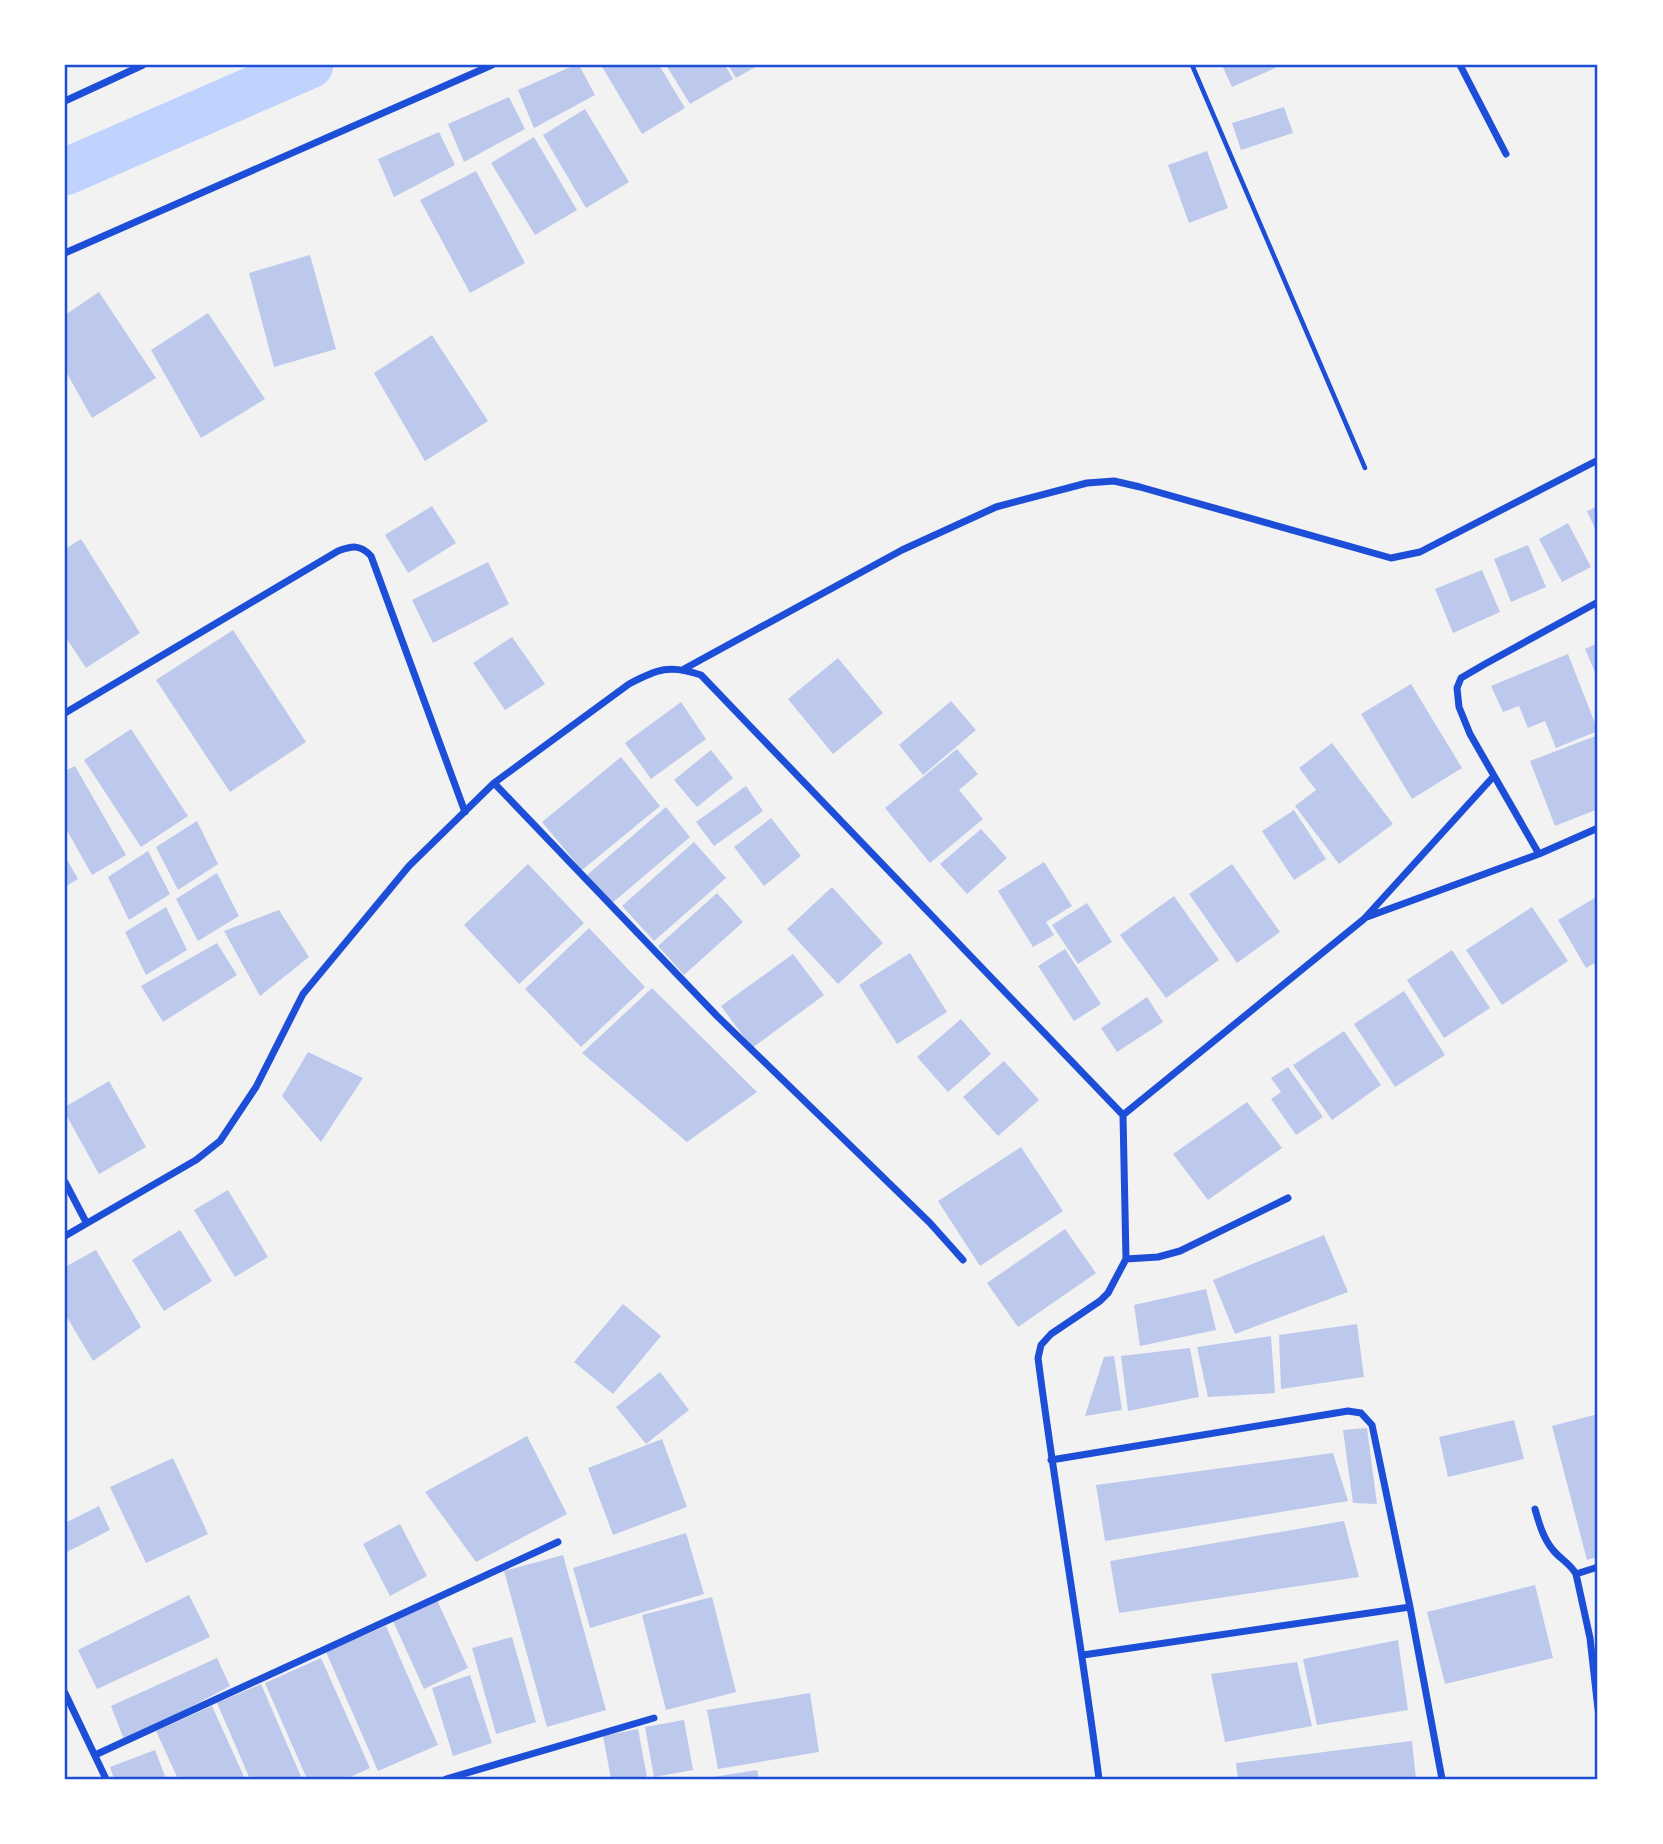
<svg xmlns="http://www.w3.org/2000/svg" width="1663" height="1844" viewBox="0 0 1663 1844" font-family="Lora,serif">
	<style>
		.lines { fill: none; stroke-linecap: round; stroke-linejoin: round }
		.canal { stroke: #bfd3fe; stroke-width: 47 }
		.building { fill: #bdc9ec }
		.path { stroke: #1d4ed8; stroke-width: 4.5 }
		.minor { stroke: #1d4ed8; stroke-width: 7 }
		.neatline { fill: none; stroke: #1d4ed8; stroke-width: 2.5 }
	</style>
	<rect width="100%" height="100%" fill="#f2f2f2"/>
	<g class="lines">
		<!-- canal -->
		<path class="canal" d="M65 172 310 65"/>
	</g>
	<!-- building -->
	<path class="building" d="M575 65H579L595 95 534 128 518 90Z
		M601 65H659L685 108 642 134Z
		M666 65H725L733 79 690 104Z
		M728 65H759L736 78Z
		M1222 65H1282L1232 87Z
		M509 97 525 129 464 162 448 124Z
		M1284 107 1293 133 1241 150 1232 123Z
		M585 109 629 182 586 208 543 135Z
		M439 132 455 165 394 197 378 159Z
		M534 137 577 210 535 235 491 163Z
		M1207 151 1228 208 1189 223 1168 165Z
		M476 171 525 263 470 293 420 200Z
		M310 255 336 349 274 367 249 273Z
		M99 292 156 378 92 418 65 370V315Z
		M208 313 265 399 201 438 151 350Z
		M432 335 488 421 425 461 374 373Z
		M432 506 456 543 408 573 385 535Z
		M1598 506V535L1587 511Z
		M1568 523 1591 567 1562 582 1539 539Z
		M81 539 140 633 86 668 65 636V549Z
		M1528 545 1546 587 1511 602 1494 559Z
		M488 562 509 604 433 643 412 600Z
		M1482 570 1500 612 1453 633 1435 589Z
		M233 630 306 742 230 792 156 680Z
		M512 637 545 684 505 710 473 663Z
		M1598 643V679L1585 649Z
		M1568 654 1598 731 1556 748 1545 721 1528 728 1519 706 1503 712 1491 686Z
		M838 658 883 713 833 754 788 699Z
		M1411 684 1462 768 1412 799 1361 714Z
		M951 701 976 730 923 775 899 745Z
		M681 702 706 739 651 779 625 743Z
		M131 729 188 816 141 847 84 760Z
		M1598 735V809L1555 826 1530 761Z
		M1332 743 1393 824 1339 864 1295 806 1316 790 1299 768Z
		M957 749 978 774 959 790 983 819 930 863 885 808Z
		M711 750 733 778 697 807 674 780Z
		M621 757 660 806 582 870 542 822Z
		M75 766 126 855 92 875 65 827V771Z
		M746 786 763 811 714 846 696 822Z
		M666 807 690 837 611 904 587 875Z
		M1294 810 1326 859 1294 880 1262 831Z
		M771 818 801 856 764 886 734 847Z
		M197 821 218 864 178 890 156 847Z
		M981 829 1007 858 967 894 940 864Z
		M694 842 726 878 654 941 622 906Z
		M148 851 170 894 129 920 108 877Z
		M65 856 78 879 65 887Z
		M1044 862 1072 906 1046 922 1054 935 1033 947 998 891Z
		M528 864 584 923 519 984 464 925Z
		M1232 864 1280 932 1237 963 1189 894Z
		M217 873 239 916 198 941 176 899Z
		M832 887 883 943 838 984 787 929Z
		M717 893 743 922 684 975 658 946Z
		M1174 896 1219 960 1166 998 1120 935Z
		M1598 896V961L1586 968 1558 920Z
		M1087 903 1112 942 1078 964 1052 925Z
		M166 907 187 950 146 975 125 932Z
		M1532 907 1568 961 1502 1005 1466 950Z
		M279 910 309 957 260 996 224 931Z
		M589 928 645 987 581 1047 525 989Z
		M217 943 237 975 163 1022 141 986Z
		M1065 949 1101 1004 1074 1021 1038 966Z
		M1452 950 1490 1008 1444 1038 1407 980Z
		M910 953 947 1012 897 1044 859 985Z
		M793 954 824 995 752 1048 721 1006Z
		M652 988 757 1092 687 1142 582 1053Z
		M1404 991 1445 1055 1395 1087 1354 1024Z
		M1147 997 1163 1022 1117 1052 1101 1028Z
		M961 1019 991 1054 948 1092 917 1057Z
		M1344 1031 1381 1085 1332 1120 1293 1065Z
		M308 1052 363 1078 321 1142 282 1096Z
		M1004 1061 1039 1100 998 1136 963 1097Z
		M1288 1067 1323 1117 1296 1135 1271 1099 1281 1092 1271 1078Z
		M109 1081 146 1147 99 1174 65 1113V1107Z
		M1247 1102 1282 1148 1208 1200 1173 1154Z
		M1021 1147 1063 1211 980 1266 938 1201Z
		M228 1190 268 1257 235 1277 194 1210Z
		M1065 1229 1096 1273 1018 1327 987 1283Z
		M180 1230 212 1281 164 1311 132 1260Z
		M1324 1235 1348 1292 1235 1334 1213 1280Z
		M96 1250 141 1327 93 1361 65 1314V1267Z
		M1206 1289 1216 1330 1140 1346 1134 1305Z
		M623 1304 661 1336 613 1394 574 1362Z
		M1357 1324 1364 1377 1281 1389 1279 1335Z
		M1271 1336 1275 1393 1208 1397 1197 1347Z
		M1190 1348 1199 1397 1128 1411 1121 1356Z
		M1114 1356 1122 1410 1085 1416 1104 1357Z
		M660 1372 689 1410 646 1444 616 1407Z
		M1598 1414V1557L1587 1560 1552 1426Z
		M1514 1420 1524 1459 1448 1477 1439 1437Z
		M1367 1428 1377 1504 1353 1503 1343 1430Z
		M527 1436 567 1514 476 1562 425 1492Z
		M662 1439 687 1507 613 1535 588 1468Z
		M1333 1453 1348 1501 1105 1541 1096 1485Z
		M173 1458 208 1534 146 1563 110 1487Z
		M99 1506 110 1530 65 1553V1523Z
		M1344 1521 1359 1577 1119 1613 1110 1561Z
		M400 1524 427 1576 390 1596 363 1544Z
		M686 1533 704 1594 590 1628 573 1568Z
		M563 1555 606 1710 547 1727 504 1571Z
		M1535 1585 1553 1658 1445 1684 1427 1612Z
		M189 1595 210 1637 97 1689 78 1650Z
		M712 1597 736 1692 666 1710 642 1615Z
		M437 1600 468 1668 424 1689 393 1621Z
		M386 1626 438 1745 378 1771 326 1652Z
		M512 1637 536 1722 496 1734 472 1648Z
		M1398 1640 1408 1710 1317 1725 1303 1659Z
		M217 1658 230 1686 125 1742 111 1706Z
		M321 1658 370 1768 346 1779H307L265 1683Z
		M1297 1662 1312 1726 1225 1742 1211 1674Z
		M470 1675 492 1743 453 1756 432 1688Z
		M261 1684 302 1779H250L217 1703Z
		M810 1693 819 1752 718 1769 707 1710Z
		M212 1706 245 1779H178L156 1731Z
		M684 1720 693 1770 654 1777 645 1727Z
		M638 1729 647 1777 611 1779 603 1736Z
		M1412 1741 1416 1779H1238L1236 1763Z
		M155 1750 166 1779H114L110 1767Z
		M757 1770 759 1779H707V1778Z"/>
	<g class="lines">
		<!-- path -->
		<path class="path" d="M1192 65 1365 468"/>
		<!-- minor -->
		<path class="minor" d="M1460 65 1506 154
			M65 101 143 65
			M65 253 492 65
			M684 669 902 550 996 507 1087 483 1114 481 1140 487 1391 558 1420 552 1598 460
			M65 713 338 551C352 546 360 544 371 556L465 812
			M494 783 717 1016 930 1223 963 1260
			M1539 854 1470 734 1459 707 1457 688 1461 678 1485 664 1598 602
			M1367 917 1539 854 1598 828
			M1123 1115 1364 919 1493 777
			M65 1182 86 1222
			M65 1236 196 1160 220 1141 256 1087 303 994 409 866 494 783 629 684C657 669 670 664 701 675L1123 1115
			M1126 1259 1158 1257 1180 1251 1288 1198
			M1051 1460 1348 1411 1361 1413 1372 1425 1410 1607
			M1535 1509C1539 1523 1543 1538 1553 1550 1560 1559 1570 1563 1576 1574L1590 1638 1598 1709
			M1576 1574 1598 1567
			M1083 1655 1410 1607 1442 1779
			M65 1693 106 1779
			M95 1755 558 1542
			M446 1779 654 1718
			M1099 1779C1081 1638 1056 1498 1038 1358L1041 1345 1051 1334 1100 1301 1108 1293 1126 1259 1123 1115"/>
	</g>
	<!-- border -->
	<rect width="1663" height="1844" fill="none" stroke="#ffffff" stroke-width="133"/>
	<rect x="66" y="66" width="1530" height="1712" class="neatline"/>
</svg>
